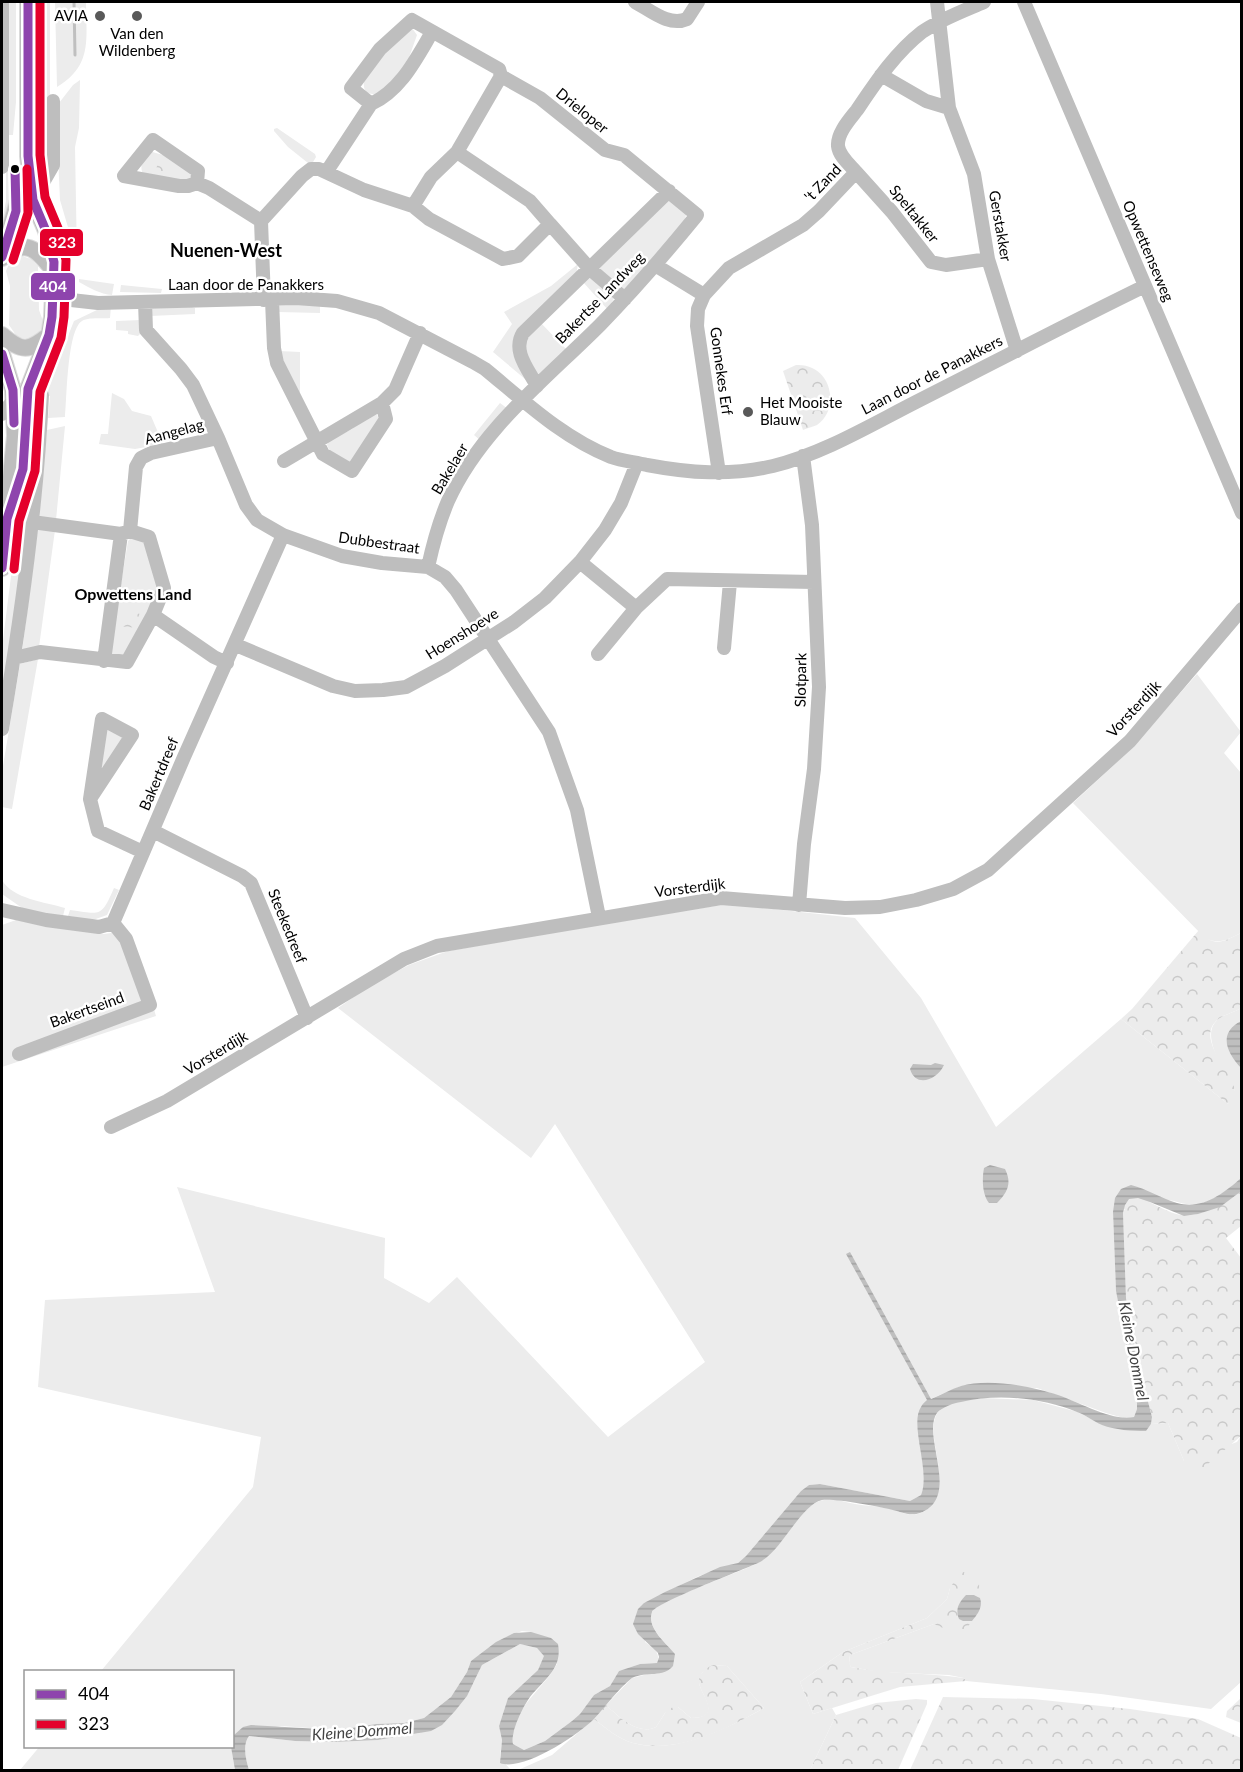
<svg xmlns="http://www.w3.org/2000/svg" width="1243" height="1772" viewBox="0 0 1243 1772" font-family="Lato,sans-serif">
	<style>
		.green { fill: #ececec }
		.forest { fill: url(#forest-crowns) }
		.water { fill: url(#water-rules) }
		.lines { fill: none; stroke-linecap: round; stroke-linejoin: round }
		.stream { stroke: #bfbfbf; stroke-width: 3 }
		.major-casing { stroke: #dbdbdb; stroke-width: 18 }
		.minor { stroke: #bebebe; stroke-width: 14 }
		.major { stroke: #bebebe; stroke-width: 16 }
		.bus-1-casing { stroke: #fff; stroke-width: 14 }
		.bus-2-casing { stroke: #fff; stroke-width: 14 }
		.bus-1 { stroke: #8e44ad; stroke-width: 9 }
		.bus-2 { stroke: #e4002b; stroke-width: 9 }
		.poi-dot { fill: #595959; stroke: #fff; stroke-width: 2 }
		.bus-dot { fill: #000; stroke: #fff; stroke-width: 2 }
		.labels { text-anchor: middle; stroke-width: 5; stroke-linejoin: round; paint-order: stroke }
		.poi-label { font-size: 15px; fill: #000; stroke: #fff; text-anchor: end }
		.street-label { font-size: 15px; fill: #000; stroke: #fff }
		.neighbourhood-label { font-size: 16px; font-weight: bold; fill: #000; stroke: #fff }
		.water-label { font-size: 16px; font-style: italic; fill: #444; stroke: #fff }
		.quarter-label { font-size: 18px; font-weight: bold; fill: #000; stroke: #fff }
		.line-badge { stroke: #fff; stroke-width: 2 }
		.badge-label { font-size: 16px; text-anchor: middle; font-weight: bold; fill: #fff }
	</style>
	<defs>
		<pattern id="forest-crowns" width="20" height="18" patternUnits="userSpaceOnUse" patternTransform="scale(1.5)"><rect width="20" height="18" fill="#ececec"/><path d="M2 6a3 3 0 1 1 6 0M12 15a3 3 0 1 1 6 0" fill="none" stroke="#c9c9c9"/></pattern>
		<pattern id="water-rules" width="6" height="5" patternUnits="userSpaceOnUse" patternTransform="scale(1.5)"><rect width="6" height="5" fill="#bfbfbf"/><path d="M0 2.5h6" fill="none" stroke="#a2a2a2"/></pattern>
	</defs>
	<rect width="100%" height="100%" fill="#fff"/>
	<!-- green -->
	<path class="green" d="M5 2H16V102L13 135H6Z
		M39 2H50V144H45V108H39Z
		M55 2H86C86 39 93 65 57 87Z
		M412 28 417 35 406 66 378 95 367 93C351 75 399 40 412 28Z
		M80 80 79 128 75 147 77 258 60 200 57 134 59 103 73 85Z
		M277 128 315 154 316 157 313 162 308 163 288 147 274 131V129Z
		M149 151 170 157 191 172 190 179C174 181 155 181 142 172 140 162 143 159 149 151Z
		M6 170H13V207L9 223H2L6 201Z
		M669 197 687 211 684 223 627 289 622 290 597 269Z
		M51 234 60 235C66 255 72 274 69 294L59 281Z
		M22 256 31 259 38 266 39 310 43 321 40 332 28 339 18 338 9 325 10 286 6 271C9 263 14 258 22 256Z
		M578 264 575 281 516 334 531 384 493 352 512 324 504 312 551 286Z
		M591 274 614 298 608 310 583 282Z
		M79 279 114 284 112 295C100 294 90 288 79 282Z
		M121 285 162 289 161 293 120 292Z
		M264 286H314V290L264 292Z
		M277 304 320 305V313L278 312Z
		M69 305 68 319 50 363 41 364 57 317Z
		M111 306 110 318C102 319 88 317 82 321 67 330 67 399 65 417L48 418 50 396 46 395 48 386 74 321 99 309Z
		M192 307 195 308V314L150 316V308Z
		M141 320V333L138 336 128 334V331L116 330V321Z
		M539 321 567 350 537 380 523 352 522 339Z
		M279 351 300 352V392L297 394Z
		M37 373 46 374 40 392 32 481 2 711V648L22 488 27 463 33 386Z
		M112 393 124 399 132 411 151 416 163 444 135 449 99 444 101 434H108Z
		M500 403 508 409 481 441 474 435Z
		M373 413H376L379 419 350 463 331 454 327 445 329 441 352 429Z
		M65 426 56 520 39 518 47 430Z
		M38 528 55 530 39 647 22 652Z
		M131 538 143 540 161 587 127 656H112L110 651 128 541Z
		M38 659 12 809 2 807V772L20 664Z
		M1197 674 1241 732 1224 753 1241 773V933C1229 939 1219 945 1205 938L1073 803 1129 751Z
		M107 728 123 737 95 785Z
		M2 880C13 899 45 902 65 908L63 916 25 910 2 894Z
		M114 888 119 890 107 915 93 920 68 916 70 910C101 914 101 918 114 888Z
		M728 904 855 918 921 998 996 1127 1121 1019 1228 1104 1235 1091C1227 1073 1196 1034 1220 1018 1226 1014 1235 1012 1241 1008V1021C1218 1033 1226 1052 1241 1068V1178C1227 1191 1208 1207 1187 1204 1180 1204 1171 1199 1164 1200 1147 1202 1130 1208 1113 1212L1116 1291 1137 1403V1409L1134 1417 1127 1419 1106 1413 1037 1388 961 1386 928 1400 918 1422 925 1481 921 1495 910 1501 820 1484 809 1485 801 1491 746 1556 738 1563 699 1576 644 1603 645 1642C653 1648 661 1652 657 1663L640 1664 619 1671 610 1686 594 1695 580 1714 572 1721 545 1741 524 1750 513 1744C508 1711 544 1689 557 1664L531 1632 522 1631 506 1637 471 1661 467 1672 451 1697 424 1718 404 1723 376 1724 338 1730 281 1726 234 1735 233 1738 232 1672 101 1671 253 1487 261 1437 38 1387 45 1300 215 1292 177 1187 385 1238 384 1278 429 1303 457 1277 608 1437 705 1362 555 1124 531 1158 338 1008 371 985 409 965 448 951 606 923Z
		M16 920 104 934 111 933 120 920 147 987 156 1016 2 1067V925Z
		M983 1398 1033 1400 1078 1412 1103 1425 1146 1430 1151 1424 1168 1423 1184 1461 1237 1442 1241 1436V1682L1211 1709 1101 1694 966 1681 964 1678 949 1675 879 1672 851 1667 849 1663 850 1655 934 1624 979 1598V1584L950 1588 947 1599 927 1618 843 1652 800 1682 813 1714 832 1708 836 1715 810 1770H518L552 1755 594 1719C606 1728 618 1739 633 1743 675 1755 728 1728 764 1708L727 1666 713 1665 702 1673C701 1677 699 1680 699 1683 701 1695 724 1718 691 1718L678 1707 665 1713 656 1727C638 1736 618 1716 606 1705L632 1678 648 1674 675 1654C667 1644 646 1627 652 1612 658 1599 745 1572 763 1560 783 1547 800 1503 824 1500 835 1498 845 1502 855 1504 866 1506 877 1506 887 1508 897 1510 908 1517 918 1514 928 1511 933 1504 935 1495 937 1488 940 1480 939 1472 939 1456 926 1423 940 1410 950 1401 970 1400 983 1398Z
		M520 1644 537 1648 545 1656 538 1670 508 1698 499 1726 502 1740 500 1758 511 1770H516H249C246 1760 242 1745 249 1736L295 1741 334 1742 378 1740 420 1733 473 1684 482 1665Z
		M40 1746 231 1747 235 1770H20Z"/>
	<!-- forest -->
	<path class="forest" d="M160 155 173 160 182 167 173 179 154 177Z
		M796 365C832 363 841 409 817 425 813 427 807 428 803 430L783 371Z
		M121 609 140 614 138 628 118 626Z
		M1199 930C1213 948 1223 942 1241 933V1008C1235 1012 1226 1014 1220 1018 1192 1037 1233 1071 1235 1091 1236 1094 1234 1097 1234 1100L1228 1104 1121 1019 1132 1009Z
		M1241 1190V1226L1226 1238 1241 1258V1436L1202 1469 1197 1471H1192L1184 1461 1168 1423 1151 1424 1152 1417 1136 1355 1126 1298 1123 1213 1129 1199C1150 1197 1163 1213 1182 1215 1199 1218 1230 1201 1241 1190Z
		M961 1571 970 1575 979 1584 980 1598 974 1595 963 1621H972L961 1636 934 1624 850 1655 849 1662 851 1667C890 1675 926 1672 964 1678L966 1681 900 1687 813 1714 800 1682 843 1652 927 1618 947 1599 950 1588Z
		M713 1665 727 1666 764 1708C727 1729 676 1755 633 1743 618 1739 606 1728 594 1719L606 1705C618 1716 638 1736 656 1727L665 1713 674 1706 678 1707 691 1718C723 1718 701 1695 699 1683 698 1674 706 1668 713 1665Z
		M943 1697 1033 1699 1130 1709 1198 1719 1241 1738V1770H910Z
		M1241 1698V1723L1226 1717 1227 1711Z
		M916 1699 927 1700V1704L898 1770H810L836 1715 876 1703Z"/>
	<!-- water -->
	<path class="water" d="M1241 1021V1068C1226 1052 1218 1033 1241 1021Z
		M935 1063 944 1065C938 1079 916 1089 910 1069L913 1064 931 1065Z
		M990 1165 1005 1169C1012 1183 1008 1192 997 1203H989C982 1194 982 1179 984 1168Z
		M1241 1178V1190L1240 1192 1220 1207 1198 1214 1184 1216 1150 1202 1138 1198 1129 1199 1125 1205 1123 1213 1126 1298 1136 1355 1152 1417 1151 1424 1146 1431C1132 1431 1115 1430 1102 1425 1093 1421 1086 1415 1077 1412 1043 1398 998 1393 961 1402 954 1403 942 1407 937 1413 921 1436 962 1497 920 1513 910 1517 899 1511 889 1509 877 1506 833 1498 822 1500 800 1505 781 1553 758 1563 743 1570 655 1603 652 1612 646 1628 667 1644 675 1654L673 1666C663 1678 647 1671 632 1678 618 1689 606 1706 594 1719 577 1736 522 1772 500 1763L502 1740 499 1726 508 1698 538 1670 544 1656 537 1648 520 1644 482 1665 467 1696 455 1711 442 1725 431 1731 378 1740 334 1742 295 1741 249 1736C242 1745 246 1760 249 1770H235L231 1747 232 1746 234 1735 243 1727 251 1725 338 1730 376 1724 404 1723 424 1718 451 1697 467 1672 471 1661 496 1642 514 1633 531 1632 551 1638 558 1644C563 1671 541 1681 528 1700 522 1709 517 1720 514 1730 513 1736 512 1739 513 1744L524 1750 545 1741 572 1721 580 1714 594 1695 610 1686 619 1671 640 1664 657 1663 659 1657 658 1653 638 1634 633 1624 638 1609 644 1603 665 1592 720 1567 738 1563 746 1556 801 1491 809 1485 820 1484 910 1501 921 1495C931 1471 909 1425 921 1407 922 1404 925 1402 927 1400L846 1254 850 1252 931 1399C941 1395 951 1389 961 1386 988 1378 1032 1386 1058 1395 1079 1402 1113 1422 1134 1417L1137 1409V1403L1116 1291 1113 1212 1115 1198 1121 1189 1131 1185C1147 1189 1161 1198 1177 1203 1202 1210 1223 1194 1241 1178Z
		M966 1595H974L980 1598C983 1607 978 1614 972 1621H963L959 1619C955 1608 959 1603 966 1595Z"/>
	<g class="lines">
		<!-- stream -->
		<path class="stream" d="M74 2 75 55"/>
		<defs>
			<path id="major" d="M2 257 26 172
				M2 258C25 238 36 248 53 270
				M2 335C22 352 28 352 49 335
				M2 354 13 390 15 436 2 568
				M15 436 28 389 49 335 52 317 54 270V262L46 231 33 200 28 156V2"/>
		</defs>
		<!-- major casing -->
		<use href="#major" class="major-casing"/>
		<!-- minor -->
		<path class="minor" d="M2 2V167
			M635 2C650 10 669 27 687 19L698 2
			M937 2 949 108 974 174 988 259 1017 351
			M1024 2 1242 513
			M881 75 926 101 949 108
			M457 152 530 201 550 224
			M327 171 371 104
			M856 172 892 212 931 262 946 265 988 259
			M197 183 198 171 153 140 124 176 179 186H188L197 183 209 188 261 221
			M33 200 53 165V101
			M413 206 431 177 457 152 501 76
			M655 265 704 295 698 309 697 326 719 473
			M704 295 729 268 803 225 819 211 856 172C850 165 839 156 838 146 837 133 850 119 857 110 876 82 895 53 922 32 941 19 963 11 984 2
			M53 298 98 303 296 298 337 301 379 313 473 362 485 369C524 401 563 438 611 457 622 461 635 462 647 465 689 473 730 476 773 466 822 454 869 426 914 403 991 364 1067 324 1145 286
			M264 300 261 221 302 176 311 169H319L364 190 413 206 429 219 503 259 518 256 550 224 590 269 625 299
			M272 300 274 348 277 363 323 454 352 471 386 419 382 403
			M145 302 146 330 181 369 193 385 218 438 246 505 257 520 283 535 342 556 382 563 428 567 445 577 456 590 549 732 577 810 599 917
			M537 386C528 369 512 351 523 333L669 191
			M2 414 13 401
			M284 461 382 403 395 390 420 333
			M130 531 136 467 141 458 151 453 218 438
			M580 562 636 608
			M428 567C433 544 439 522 448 501 480 430 546 379 600 325 634 290 666 253 697 215L624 155 605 150 540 98 501 76 499 69 412 20 380 49 351 88 371 104C401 90 416 59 432 32
			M153 615 214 657 227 663
			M236 645 333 686 355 691 383 690 406 687 445 666 514 622 545 598 580 562 605 530 621 503 637 463
			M724 648 730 582
			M598 654 636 608 667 579 814 582
			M14 658 40 652 127 662 153 615 164 588 149 537 130 531 121 534 32 522
			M104 661 121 534
			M102 719 132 735 90 799Z
			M2 729C21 619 37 507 42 395
			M90 799 98 831 143 852
			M153 831 242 876 251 883 307 1018
			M799 905 804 844 814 769 819 687 812 525 803 456
			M2 910 46 920 99 927 113 923 184 757 283 535
			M19 1054 150 1005 126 939 113 923
			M111 1127 167 1101 404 959 437 946 721 898 845 908 880 907 916 900 953 889 988 870 1130 741 1242 609"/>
		<!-- major -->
		<use href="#major" class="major"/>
		<defs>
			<path id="bus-1" d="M2 257 16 211 15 169
				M2 354 13 390 14 423
				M2 568 7 519 23 469 28 389 49 335 52 317 54 262 46 231 33 200 28 156V2"/>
			<path id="bus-2" d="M13 260 28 213 27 169
				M14 569 19 521 35 471 40 392 61 338 64 317 66 260 58 228 45 197 40 155V2"/>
		</defs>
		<!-- bus-1 casing -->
		<use href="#bus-1" class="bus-1-casing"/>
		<!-- bus-2 casing -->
		<use href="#bus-2" class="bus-2-casing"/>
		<!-- bus-1 -->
		<use href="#bus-1" class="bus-1"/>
		<!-- bus-2 -->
		<use href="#bus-2" class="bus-2"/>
	</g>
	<!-- markers -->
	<g class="poi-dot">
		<circle cx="100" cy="16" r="6"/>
		<circle cx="137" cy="16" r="6"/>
		<circle cx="748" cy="412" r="6"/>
	</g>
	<circle class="bus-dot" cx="15" cy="169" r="5"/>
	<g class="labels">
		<!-- poi labels -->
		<g class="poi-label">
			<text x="88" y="21">AVIA</text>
			<text x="137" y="39" text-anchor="middle">Van den<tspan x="137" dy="17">Wildenberg</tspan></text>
			<text x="760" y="408" text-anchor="start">Het Mooiste<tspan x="760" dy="17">Blauw</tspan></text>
		</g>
		<!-- street labels -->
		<g class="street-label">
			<text transform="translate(582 111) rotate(39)" y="5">Drieloper</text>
			<text transform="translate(823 183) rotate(-46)" y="5">'t Zand</text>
			<text transform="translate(914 214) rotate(51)" y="5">Speltakker</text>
			<text transform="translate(1000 226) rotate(80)" y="5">Gerstakker</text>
			<text transform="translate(1148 251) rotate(67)" y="5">Opwettenseweg</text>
			<text x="246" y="290">Laan door de Panakkers</text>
			<text transform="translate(600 298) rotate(-46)" y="5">Bakertse Landweg</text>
			<text transform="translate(721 371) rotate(82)" y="5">Gonnekes Erf</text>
			<text transform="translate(932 375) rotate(-27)" y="5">Laan door de Panakkers</text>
			<text transform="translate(174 432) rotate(-15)" y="5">Aangelag</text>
			<text transform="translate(450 469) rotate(-59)" y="5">Bakelaer</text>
			<text transform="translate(379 543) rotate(8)" y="5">Dubbestraat</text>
			<text transform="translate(462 634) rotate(-32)" y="5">Hoenshoeve</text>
			<text transform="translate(801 680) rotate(-89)" y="5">Slotpark</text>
			<text transform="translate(1134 709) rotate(-47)" y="5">Vorsterdijk</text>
			<text transform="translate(159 774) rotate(-67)" y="5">Bakertdreef</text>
			<text transform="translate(690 888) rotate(-7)" y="5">Vorsterdijk</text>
			<text transform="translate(287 926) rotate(68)" y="5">Steekedreef</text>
			<text transform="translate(87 1010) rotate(-20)" y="5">Bakertseind</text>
			<text transform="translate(216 1053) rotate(-31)" y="5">Vorsterdijk</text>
		</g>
		<!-- neighbourhood labels -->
		<g class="neighbourhood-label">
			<text x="133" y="600">Opwettens Land</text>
		</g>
		<!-- water labels -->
		<g class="water-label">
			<text transform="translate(1134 1351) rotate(79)" y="6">Kleine Dommel</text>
			<text transform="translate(362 1731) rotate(-4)" y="6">Kleine Dommel</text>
		</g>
		<!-- quarter labels -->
		<g class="quarter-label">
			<text x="226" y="257">Nuenen-West</text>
		</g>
	</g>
	<g class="line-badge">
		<rect x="39" y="228" width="45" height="29" rx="6" fill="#e4002b"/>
		<rect x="30" y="272" width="46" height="29" rx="6" fill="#8e44ad"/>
	</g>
	<g class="badge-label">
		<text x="62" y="248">323</text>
		<text x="53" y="292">404</text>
	</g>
	<!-- border -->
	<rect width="1243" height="1772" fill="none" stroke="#000000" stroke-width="6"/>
	<!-- legend -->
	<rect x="24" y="1670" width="210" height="78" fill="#ffffff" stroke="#999999" stroke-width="1.5"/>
	<rect x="36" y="1690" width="30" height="9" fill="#8e44ad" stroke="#999999" stroke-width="1.5"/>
	<text x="78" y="1700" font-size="18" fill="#000000">404</text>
	<rect x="36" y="1720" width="30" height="9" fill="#e4002b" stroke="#999999" stroke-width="1.5"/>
	<text x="78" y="1730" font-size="18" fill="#000000">323</text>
</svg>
